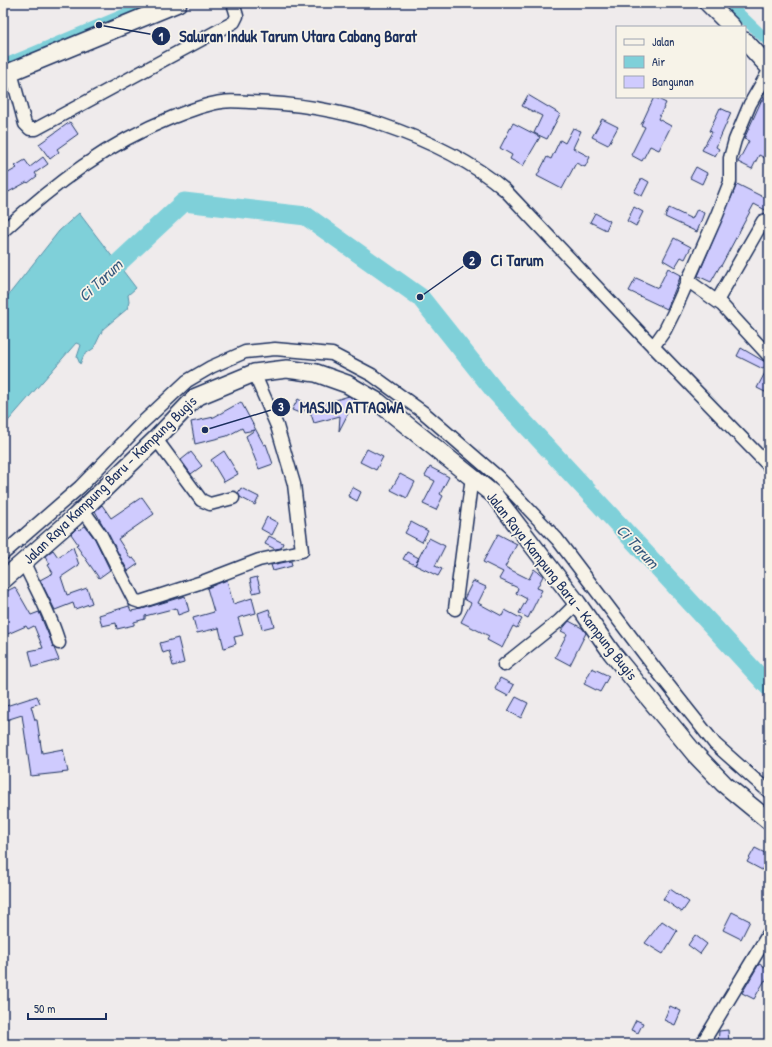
<svg xmlns="http://www.w3.org/2000/svg" width="772" height="1047" viewBox="0 0 772 1047" font-family="'Patrick Hand',sans-serif">
	<style>
		.water { fill: #7fd0d9; stroke: #5790a8 }
		.lines { fill: none; stroke-linecap: round; stroke-linejoin: round }
		.canal { stroke: #7fd0d9; stroke-width: 11 }
		.river { stroke: #7fd0d9; stroke-width: 19 }
		.building { fill: #cfcbfe; stroke: #1b2f5e }
		.street-casing { stroke: #1b2f5e; stroke-width: 15 }
		.secondary-casing { stroke: #1b2f5e; stroke-width: 20 }
		.street { stroke: #f7f3e8; stroke-width: 12 }
		.secondary { stroke: #f7f3e8; stroke-width: 17 }
		.labels { text-anchor: middle; stroke-width: 3.5; stroke-linejoin: round; paint-order: stroke }
		.street-label { font-size: 15px; fill: #1b2f5e; stroke: #f7f3e8 }
		.water-label { font-size: 16px; font-style: italic; fill: #34577d; stroke: #f7f3e8 }
		.leader { fill: none; stroke: #1b2f5e; stroke-width: 1.5 }
		.callout-dot { fill: #1b2f5e; stroke: #f7f3e8; stroke-width: 1.5 }
		.mark-label { font-size: 12px; text-anchor: middle; font-weight: bold; fill: #fff }
		.callout-label { font-size: 16px; text-anchor: middle; font-weight: bold; fill: #1b2f5e; stroke: #f7f3e8; stroke-width: 3.5; stroke-linejoin: round; paint-order: stroke }
	</style>
	<rect width="100%" height="100%" fill="#efebec"/>
	<filter id="ink" filterUnits="userSpaceOnUse"><feTurbulence type="fractalNoise" baseFrequency=".025" numOctaves="2"/><feDisplacementMap in="SourceGraphic" scale="8" xChannelSelector="R" yChannelSelector="G"/><feConvolveMatrix kernelMatrix="1 2 1 2 8 2 1 2 1" color-interpolation-filters="sRGB"/></filter>
	<g filter="url(#ink)">
		<!-- water -->
		<path class="water" d="M79 213 136 288 128 295 129 302 127 309 103 329 94 348 84 355 80 364 77 357 81 345 76 343 3 427V302L59 231Z"/>
		<g class="lines">
			<!-- canal -->
			<path class="canal" d="M728 3 769 42
				M3 65 151 3"/>
			<!-- river -->
			<path class="river" d="M99 281 184 202 306 216 420 297 494 390 769 687"/>
		</g>
		<!-- building -->
		<path class="building" d="M528 95 560 114 547 139 534 133 542 116 522 106Z
			M654 97 666 103 658 119 671 126 659 150 650 146 642 161 631 155 645 127 641 125Z
			M763 97 769 100V160L759 155 752 169 738 162 749 141 744 139Z
			M720 108 731 113 716 147 719 149 715 156 702 150 712 132 709 131Z
			M602 119 618 127 608 145 592 137Z
			M70 122 78 134 57 149 59 152 50 159 39 144Z
			M513 123 540 137 523 166 510 159 512 155 500 148Z
			M573 128 581 131 573 148 590 157 585 167 576 163 562 189 537 176 547 157 551 159 560 140 565 143Z
			M43 157 48 164 35 173 37 176 28 183 27 182 3 195V176L17 168 15 166 25 160 30 167Z
			M696 167 707 173 702 184 690 178Z
			M642 178 649 182 642 196 634 192Z
			M737 184 769 200V212L754 204 721 266H720L711 282 698 276Z
			M634 207 643 212 636 226 627 221Z
			M669 208 692 219 697 209 704 213 697 232 665 217Z
			M595 213 610 221 606 230 590 222Z
			M674 238 691 247 685 259 681 257 675 267 663 260Z
			M668 268 681 275 667 309 629 291 636 278 658 288Z
			M741 348 767 363 763 369 737 356Z
			M769 365V394L757 388Z
			M349 396 355 400 339 431 340 416 314 423 309 408Z
			M298 399 307 404 302 414 292 410Z
			M241 402 264 445 266 444 273 464 259 469 246 436 255 430 244 432 242 428 227 436 195 444 191 422 214 417Z
			M367 449 383 457 376 470 360 462Z
			M224 451 238 474 224 482 211 460Z
			M191 452 202 466 191 474 181 460Z
			M430 467 449 477 440 494 443 496 436 510 423 504 435 481 425 476Z
			M400 474 415 482 407 498 391 490Z
			M352 487 361 492 357 501 348 496Z
			M241 488 259 497 255 505 240 497 238 493Z
			M142 497 154 514 118 539 131 559 133 558 138 564 128 571 95 511 102 505 111 518Z
			M267 517 278 523 272 535 261 529Z
			M411 522 428 531 422 542 405 533Z
			M85 526 95 539 110 570 99 578 76 545 78 544 71 534 77 528 79 530Z
			M498 534 517 544 505 567 529 579 534 569 543 576 537 588 542 590 528 618 519 613 527 599 516 593 518 588 499 579 503 572 483 562Z
			M269 536 283 543 281 548 275 549 265 544Z
			M429 538 445 546 435 566 442 569 438 576 415 565Z
			M73 547 79 565 61 577 67 595 87 588 92 603 75 609 73 603 55 610 40 580 53 573 48 565 50 564 45 556 53 550 58 557Z
			M407 552 419 558 415 565 403 559Z
			M291 561 292 566 273 571 271 565Z
			M257 577 261 591 253 593 250 579Z
			M227 580 233 604 252 598 256 613 238 618 243 635 234 637 236 644 224 648 219 628 197 633 193 618 214 612 207 588Z
			M473 581 486 587 478 603 502 616 505 610 522 619 517 628 513 626 502 648 487 640 489 636 461 622 471 603 464 599Z
			M15 587 31 615 39 612 59 660 33 667 29 651 43 648 34 626 28 629 26 626 3 636V593Z
			M185 596 189 611 178 615 176 608 145 616V619L134 622V625L117 629 116 623 102 626 99 615 129 606 131 611 142 609Z
			M269 609 274 626 262 629 258 613Z
			M569 621 582 628 586 633 570 665 555 657 567 634 561 631Z
			M178 638 184 663 173 666 169 651 163 653 160 643Z
			M592 668 609 676 600 692 584 684Z
			M500 678 514 685 508 696 495 689Z
			M37 696 40 703 31 706 35 720H37L42 753 63 749 68 772 31 776 22 715 3 721V707Z
			M516 697 528 703 521 718 508 711Z
			M755 848 769 855 762 870 747 862Z
			M670 889 689 902 682 912 663 899Z
			M732 912 750 921 741 939 723 930Z
			M662 921 677 931 663 954 645 943Z
			M695 935 707 944 700 954 688 945Z
			M759 964 769 969V982L765 980 754 999 742 993Z
			M670 1006 681 1011 675 1025 664 1020Z
			M636 1020 643 1023 638 1033 631 1030Z
			M728 1030 729 1044H718L719 1031Z"/>
		<g class="lines">
			<defs>
				<path id="street" d="M11 72 25 124 30 129H36L234 22 237 16 233 3
					M3 231C54 184 108 143 173 117 189 111 205 104 222 102 231 100 240 102 249 102 294 103 338 110 380 124 424 139 469 159 505 190L642 335 769 466
					M687 280 722 305 769 356
					M717 301 763 221 766 220 769 221
					M653 347 665 330 674 312 717 215 730 182V158L735 140 750 104 769 71
					M156 439 201 500 210 504 233 498
					M83 510 101 535 134 600 140 602 199 583 259 560 302 551 294 484 277 426 254 373
					M3 554 80 487 141 424 187 381 211 367 245 352 275 349 332 354 372 375 423 412 498 477 557 539 657 671 715 744 769 792
					M24 563C36 590 51 614 59 643
					M455 609 472 476
					M504 665 559 621 577 603
					M702 1044 769 933"/>
				<path id="secondary" d="M708 3 732 27
					M745 41 769 67
					M3 75 178 3
					M3 580 75 517 156 439 196 397 254 373 287 369 316 373 347 384 378 402 494 495 577 603 612 653 695 754 724 784 769 821"/>
			</defs>
			<!-- street casing -->
			<use href="#street" class="street-casing"/>
			<!-- secondary casing -->
			<use href="#secondary" class="secondary-casing"/>
			<!-- street -->
			<use href="#street" class="street"/>
			<!-- secondary -->
			<use href="#secondary" class="secondary"/>
		</g>
	</g>
	<g class="labels">
		<!-- street labels -->
		<g class="street-label">
			<text transform="translate(110 480) rotate(-44)" y="5">Jalan Raya Kampung Baru - Kampung Bugis</text>
			<text transform="translate(562 586) rotate(52)" y="5">Jalan Raya Kampung Baru - Kampung Bugis</text>
		</g>
		<!-- water labels -->
		<g class="water-label">
			<text transform="translate(100 280) rotate(-43)" y="6">Ci Tarum</text>
			<text transform="translate(638 546) rotate(47)" y="6">Ci Tarum</text>
		</g>
	</g>
	<!-- callouts -->
	<path class="leader" d="M99 25L161 36M420 297L472 260M205 430L281 407"/>
	<g class="callout-dot">
		<circle cx="99" cy="25" r="4"/>
		<circle cx="420" cy="297" r="4"/>
		<circle cx="205" cy="430" r="4"/>
		<circle cx="161" cy="36" r="10"/>
		<circle cx="472" cy="260" r="10"/>
		<circle cx="281" cy="407" r="10"/>
	</g>
	<g class="mark-label">
		<text x="161" y="41">1</text>
		<text x="472" y="265">2</text>
		<text x="281" y="411">3</text>
	</g>
	<g class="callout-label">
		<text x="298" y="42">Saluran Induk Tarum Utara Cabang Barat</text>
		<text x="517" y="266">Ci Tarum</text>
		<text x="352" y="413">MASJID ATTAQWA</text>
	</g>
	<!-- margin -->
	<rect width="772" height="1047" fill="none" stroke="#f7f3e8" stroke-width="16"/>
	<rect x="8" y="8" width="756" height="1031" fill="none" stroke="#1b2f5e" stroke-width="1.5" filter="url(#ink)"/>
	<!-- legend -->
	<rect x="616" y="26" width="130" height="72" fill="#f7f3e8" stroke="#9fa5b1"/>
	<rect x="624" y="39" width="20" height="6" fill="#f7f3e8" stroke="#9fa5b1"/>
	<text x="652" y="46" font-size="12" fill="#1b2f5e">Jalan</text>
	<rect x="624" y="56" width="20" height="12" fill="#7fd0d9" stroke="#9fa5b1"/>
	<text x="652" y="66" font-size="12" fill="#1b2f5e">Air</text>
	<rect x="624" y="76" width="20" height="12" fill="#cfcbfe" stroke="#9fa5b1"/>
	<text x="652" y="86" font-size="12" fill="#1b2f5e">Bangunan</text>
	<!-- scale -->
	<path d="M28 1013v6h78v-6" fill="none" stroke="#1b2f5e" stroke-width="2"/>
	<text x="34" y="1013" font-size="12" fill="#1b2f5e" stroke="#f7f3e8" stroke-width="3" paint-order="stroke">50 m</text>
</svg>
